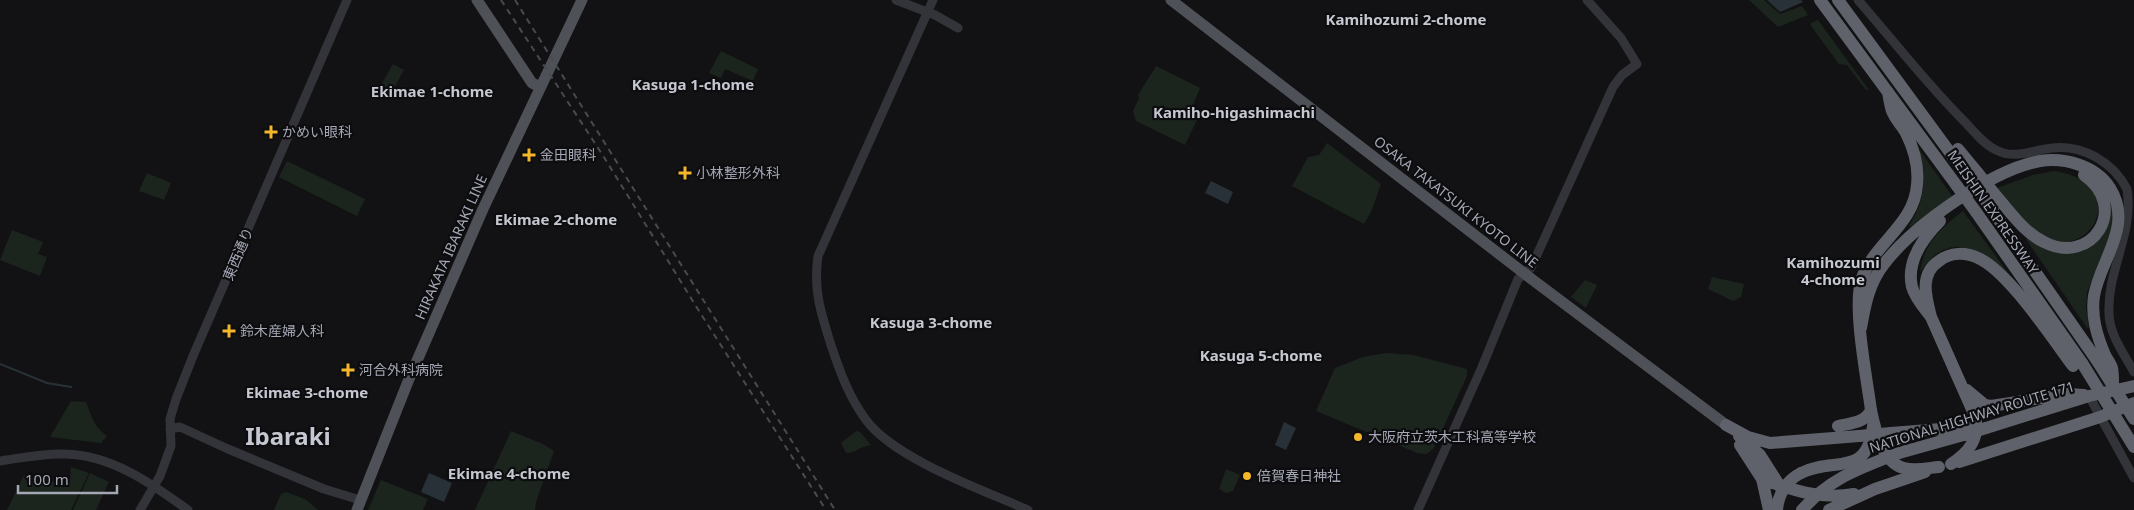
<svg xmlns="http://www.w3.org/2000/svg" width="2134" height="510" viewBox="0 0 2134 510" font-family="'Noto Sans','Noto Sans JP',sans-serif">
	<style>
		.green { fill: #1c241e }
		.water { fill: #293138 }
		.lines { fill: none; stroke-linecap: round; stroke-linejoin: round }
		.stream { stroke: #293138; stroke-width: 2 }
		.minor { stroke: #333439; stroke-width: 9 }
		.major { stroke: #4f5158; stroke-width: 11 }
		.highway { stroke: #5f626a; stroke-width: 12 }
		.rail { stroke: #484a50; stroke-width: 2; stroke-dasharray: 6 5; stroke-linecap: butt }
		.highway-bridge { stroke: #5f626a; stroke-width: 12 }
		.poi-dot { fill: #f4b62a; stroke: #0d0d0f; stroke-width: 2 }
		.labels { text-anchor: middle; stroke-width: 4.5; stroke-linejoin: round; paint-order: stroke }
		.poi-label { font-size: 14px; fill: #a4a8b5; stroke: #0d0d0f; text-anchor: start }
		.street-label { font-size: 14px; fill: #a4a8b5; stroke: #0d0d0f }
		.neighbourhood-label { font-size: 15px; font-weight: bold; fill: #c5c7d1; stroke: #0d0d0f }
		.town-label { font-size: 24px; font-weight: bold; fill: #c5c7d1; stroke: #0d0d0f }
	</style>
	<rect width="100%" height="100%" fill="#121214"/>
	<!-- green -->
	<path class="green" d="M1749 0H1764L1780 14 1802 6 1808 15 1778 27Z
		M1818 20 1869 90 1865 89 1847 65 1839 64 1811 26V23Z
		M721 51 758 69 753 81 725 69 721 78 709 73Z
		M393 64 404 70 391 93 380 87Z
		M1156 66 1200 88 1189 115 1197 120 1185 145 1136 121 1133 111 1139 98 1138 95Z
		M1327 143 1381 184 1371 212 1364 224 1292 186 1308 157 1319 155Z
		M1919 149 1952 196 1915 225 1908 227C1925 202 1927 179 1919 149Z
		M287 161 365 199 357 216 279 177Z
		M2054 171C2128 182 2097 253 2052 241 2033 236 2010 203 1997 188L2033 175Z
		M147 173 171 183 164 200 139 191Z
		M2108 197 2114 213 2113 229 2087 292 2086 307 2089 327 2087 328 2026 239 2028 238C2047 248 2067 261 2089 248 2094 245 2100 240 2103 235 2107 225 2107 208 2108 197Z
		M1963 211 2008 273C1976 246 1948 231 1920 272 1924 243 1941 228 1963 211Z
		M12 230 43 242 38 254 47 257 40 276 0 260Z
		M1712 277 1744 284 1741 297 1733 301 1708 289Z
		M1585 280 1597 285 1586 308 1571 297Z
		M1386 353 1413 355 1467 369V376L1434 448 1427 454 1417 453 1316 411 1335 368 1363 357Z
		M71 401 86 402C91 416 95 428 107 436L101 443 50 437Z
		M511 431 543 444 554 451 536 502 535 510H475Z
		M856 431 860 432 871 445C861 446 855 453 846 453L841 443Z
		M71 467 89 473 71 510H7L24 475 50 479V481L70 482Z
		M1226 469 1240 475 1233 491 1226 493 1219 489Z
		M90 473 109 482 96 510H73Z
		M381 480 428 499 423 510H368Z
		M286 492 305 499 318 510H274L281 494Z"/>
	<!-- water -->
	<path class="water" d="M1767 0H1801L1803 2 1780 12Z
		M1211 181 1233 192 1228 204 1205 193Z
		M1284 422 1296 428 1286 450 1275 445Z
		M429 473 452 483 444 502 421 492Z"/>
	<g class="lines">
		<!-- stream -->
		<path class="stream" d="M0 364 47 383 71 387"/>
		<!-- minor -->
		<path class="minor" d="M896 0 935 15 958 28
			M933 0 818 256C813 290 821 313 831 345 840 372 849 397 866 420 895 459 983 490 1028 510
			M1858 0C1893 40 1925 82 1963 120 1973 130 1983 144 1996 150 2016 160 2032 150 2052 148 2082 144 2113 162 2127 189 2134 234 2107 270 2109 313 2109 334 2124 354 2134 372
			M2089 396 2134 478
			M170 429 180 427 228 449 324 489 360 500
			M0 461C21 458 43 453 65 454 112 455 152 484 188 510
			M140 510 160 476 171 446 170 419 176 399 193 356 347 0
			M1418 510 1482 367 1518 279 1531 268 1613 87 1622 75 1637 64 1621 38 1587 0"/>
		<!-- major -->
		<path class="major" d="M477 0 532 83 540 87
			M1171 0 1525 274 1726 425
			M357 510 409 379 483 209 582 0"/>
		<!-- highway -->
		<path class="highway" d="M1820 0 1957 186
			M1838 0 1968 177
			M1888 92C1889 98 1890 105 1892 111 1895 119 1902 126 1906 133 1914 149 1919 167 1917 185 1914 225 1875 242 1862 278 1852 305 1867 379 1871 410 1875 429 1882 463 1904 468 1915 471 1928 468 1939 467
			M1958 149 1977 172
			M1997 197C2011 213 2025 233 2044 242 2092 267 2130 207 2084 175
			M1988 204 2096 359
			M1976 212 2082 363
			M1931 317C1924 308 1915 298 1912 287 1906 261 1923 238 1940 221
			M1861 328C1865 305 1869 283 1884 264 1913 226 1991 170 2040 161 2065 157 2096 166 2110 188 2134 226 2100 260 2094 296 2091 317 2097 336 2105 355 2107 359 2111 364 2112 368 2113 373 2113 379 2113 383
			M1967 390 1985 405 1991 406 2067 394 2084 395
			M1726 425 1748 437 1770 443 1859 436
			M1838 426C1851 423 1865 423 1871 410
			M1986 428 2089 396 2134 386
			M1891 433 1966 427
			M1739 436 1760 455 1781 488
			M1740 445 1762 479 1769 510
			M1899 453 1967 434
			M1959 462 2100 417 2134 403
			M1951 464C1969 452 1980 439 1975 416L1931 317C1926 297 1919 274 1939 261 1950 252 1966 252 1978 258 2008 271 2052 338 2073 366
			M1801 473C1834 456 1867 479 1873 426
			M1762 479C1792 490 1821 500 1854 494
			M1829 510 1875 489 1925 472"/>
		<!-- rail -->
		<path class="rail" d="M501 0 602 154 699 311 826 510
			M515 0 835 510"/>
		<!-- highway-bridge -->
		<path class="highway-bridge" d="M1977 172 1997 197
			M1968 177 1988 204
			M1957 186 1976 212
			M2096 359 2134 419
			M2082 363 2134 447
			M1967 434 1986 428
			M1859 436 1891 433
			M1777 510C1778 494 1787 480 1801 473
			M1802 510C1830 478 1860 468 1899 453"/>
	</g>
	<!-- markers -->
	<g class="poi-dot">
		<path d="M268.5 124.5h5v5h5v5h-5v5h-5v-5h-5v-5h5z"/>
		<path d="M526.5 147.5h5v5h5v5h-5v5h-5v-5h-5v-5h5z"/>
		<path d="M682.5 165.5h5v5h5v5h-5v5h-5v-5h-5v-5h5z"/>
		<path d="M226.5 323.5h5v5h5v5h-5v5h-5v-5h-5v-5h5z"/>
		<path d="M345.5 362.5h5v5h5v5h-5v5h-5v-5h-5v-5h5z"/>
		<circle cx="1358" cy="437" r="5"/>
		<circle cx="1247" cy="476" r="5"/>
	</g>
	<g class="labels">
		<!-- poi labels -->
		<g class="poi-label">
			<text x="282" y="137">かめい眼科</text>
			<text x="540" y="160">金田眼科</text>
			<text x="696" y="178">小林整形外科</text>
			<text x="240" y="336">鈴木産婦人科</text>
			<text x="359" y="375">河合外科病院</text>
			<text x="1368" y="442">大阪府立茨木工科高等学校</text>
			<text x="1257" y="481">倍賀春日神社</text>
		</g>
		<!-- street labels -->
		<g class="street-label">
			<text transform="translate(1456 202) rotate(38)" y="5">OSAKA TAKATSUKI KYOTO LINE</text>
			<text transform="translate(1993 212) rotate(55)" y="5">MEISHIN EXPRESSWAY</text>
			<text transform="translate(451 247) rotate(-66)" y="5">HIRAKATA IBARAKI LINE</text>
			<text transform="translate(238 254) rotate(-67)" y="5">東西通り</text>
			<text transform="translate(1972 417) rotate(-17)" y="5">NATIONAL HIGHWAY ROUTE 171</text>
		</g>
		<!-- neighbourhood labels -->
		<g class="neighbourhood-label">
			<text x="1406" y="25">Kamihozumi 2-chome</text>
			<text x="693" y="90">Kasuga 1-chome</text>
			<text x="432" y="97">Ekimae 1-chome</text>
			<text x="1234" y="118">Kamiho-higashimachi</text>
			<text x="556" y="225">Ekimae 2-chome</text>
			<text x="1833" y="268">Kamihozumi<tspan x="1833" dy="17">4-chome</tspan></text>
			<text x="931" y="328">Kasuga 3-chome</text>
			<text x="1261" y="361">Kasuga 5-chome</text>
			<text x="307" y="398">Ekimae 3-chome</text>
			<text x="509" y="479">Ekimae 4-chome</text>
		</g>
		<!-- town labels -->
		<g class="town-label">
			<text x="288" y="445">Ibaraki</text>
		</g>
	</g>
	<!-- scale -->
	<path d="M18 485v8h99v-8" fill="none" stroke="#a4a8b5" stroke-width="2.5"/>
	<text x="25" y="485" font-size="15" fill="#a4a8b5" stroke="#0d0d0f" stroke-width="4" paint-order="stroke">100 m</text>
</svg>
